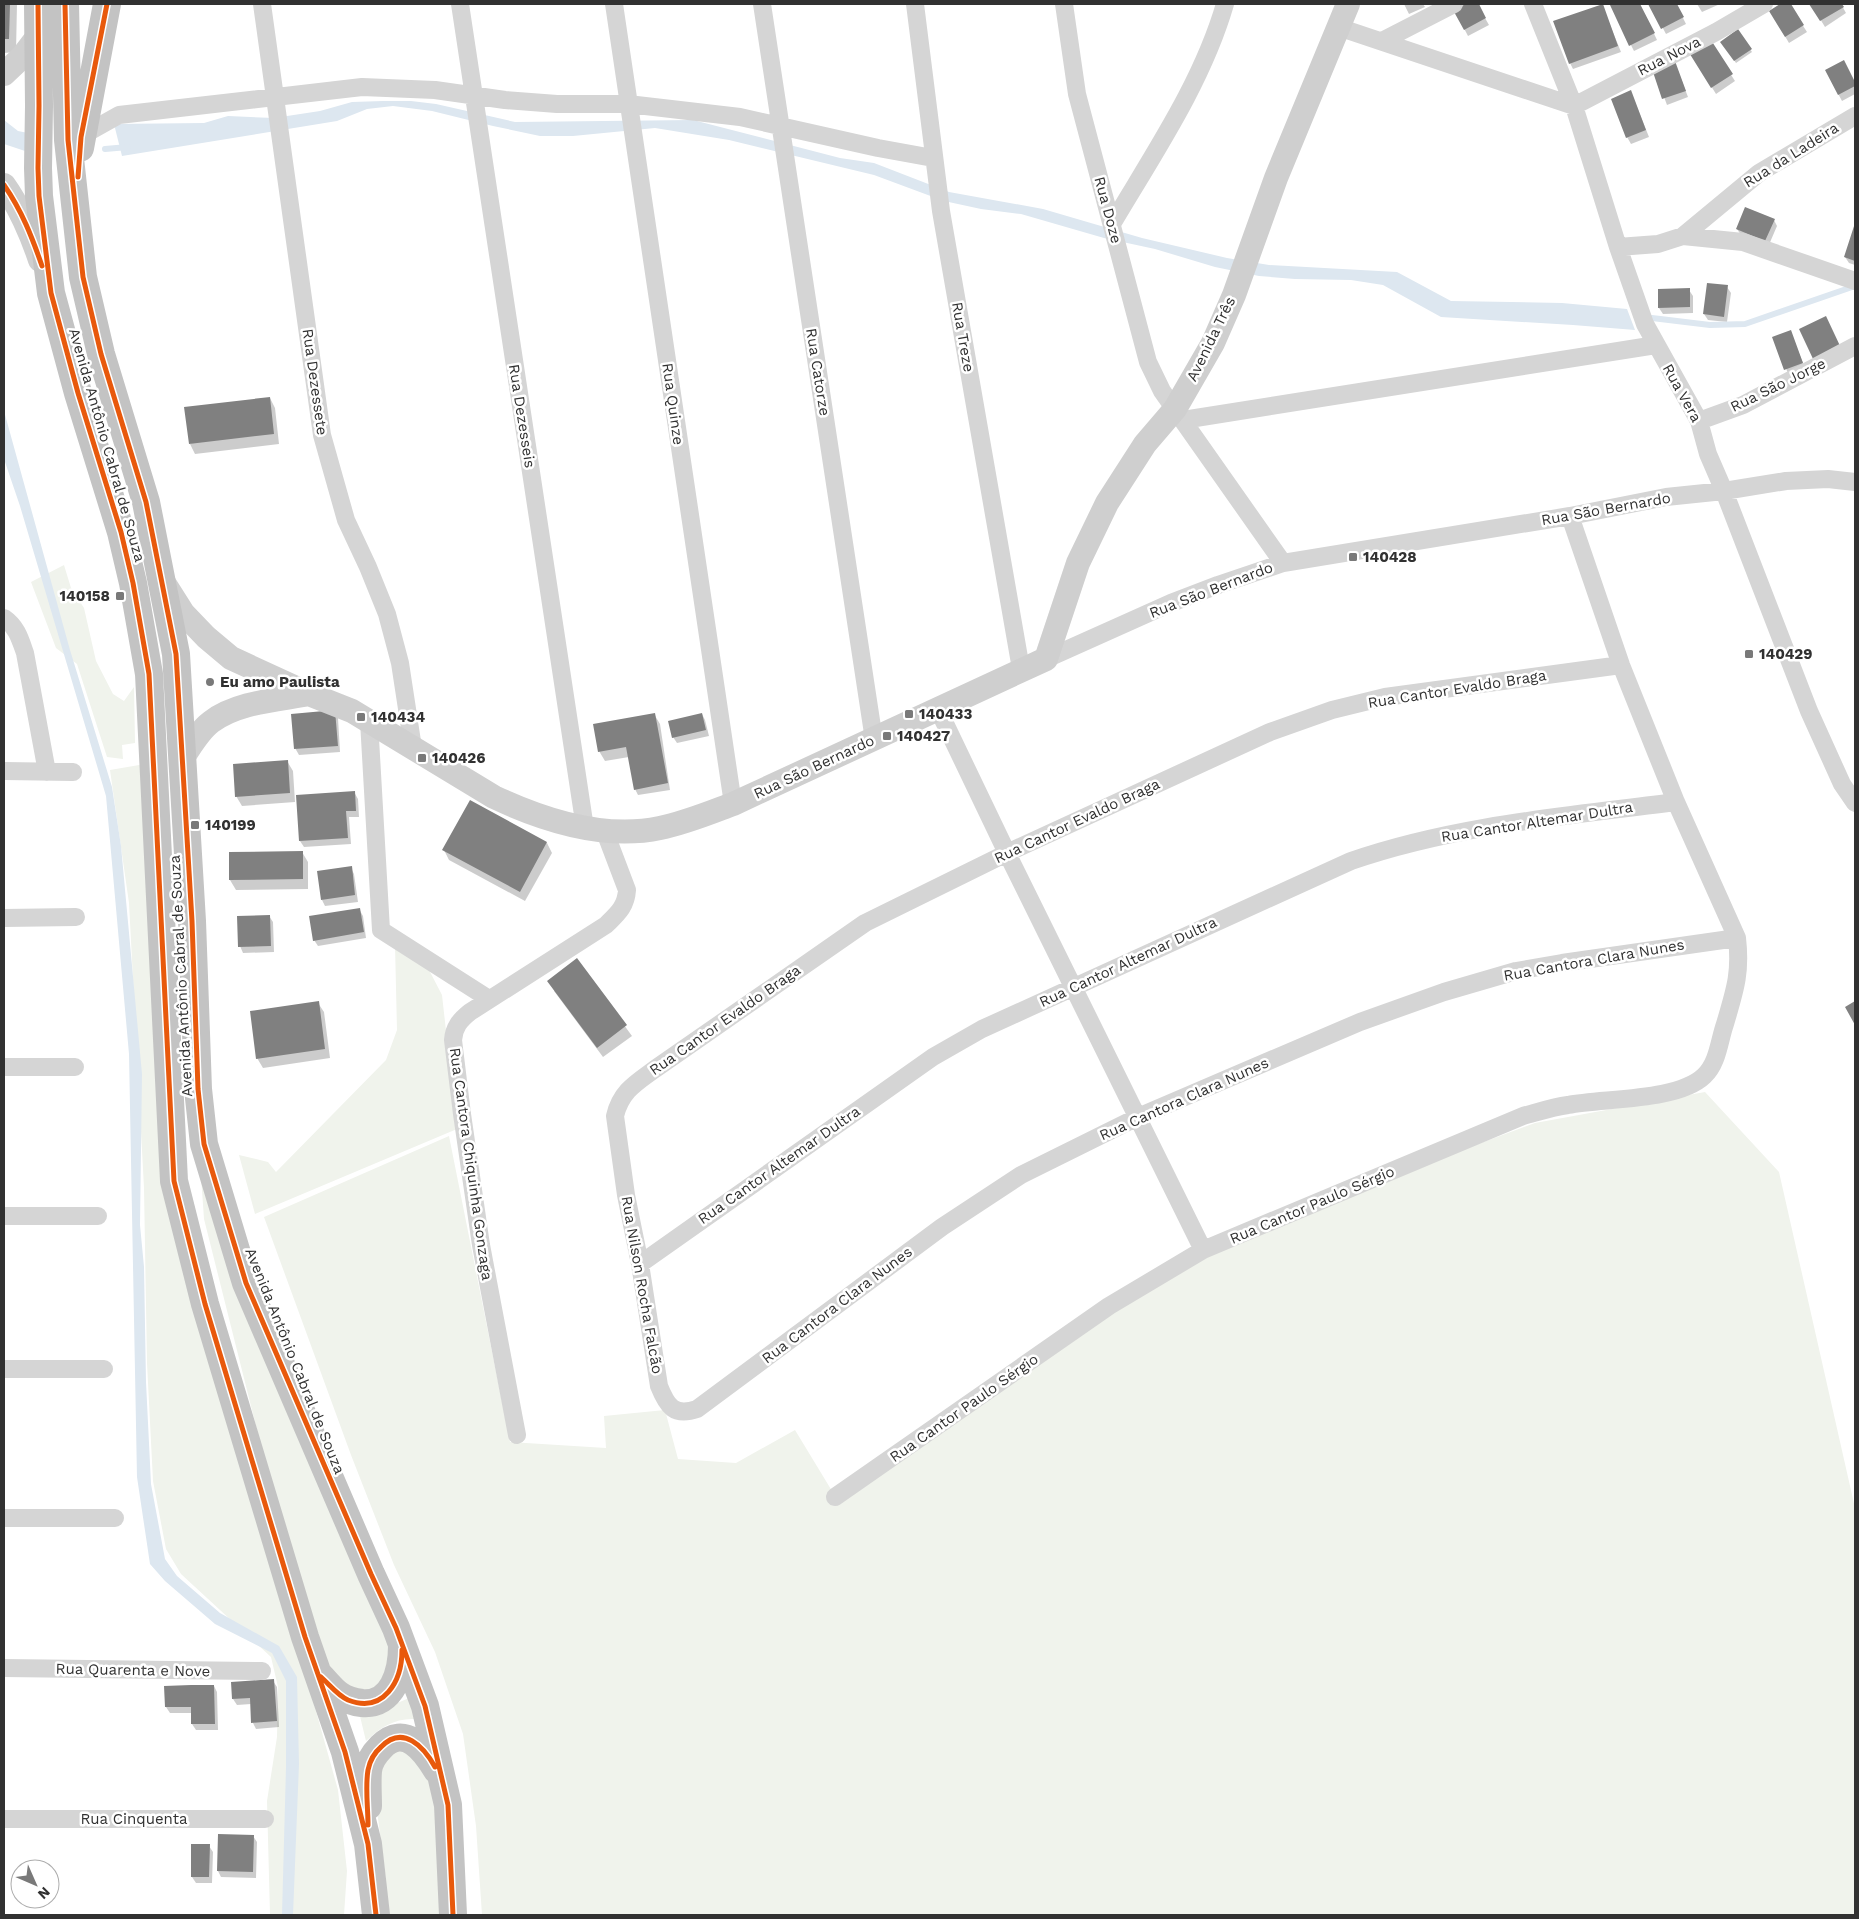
<svg xmlns="http://www.w3.org/2000/svg" width="1859" height="1919" viewBox="0 0 1859 1919" font-family="'Work Sans',sans-serif">
	<style>
		.green { fill: #f0f3ec }
		.water { fill: #dde7f0 }
		.shadow { fill: #0003 }
		.lines { fill: none; stroke-linecap: round; stroke-linejoin: round }
		.stream { stroke: #dde7f0; stroke-width: 6 }
		.building { fill: #808080 }
		.street { stroke: #d5d5d5; stroke-width: 18 }
		.secondary { stroke: #cfcfcf; stroke-width: 24 }
		.highway { stroke: #c3c3c3; stroke-width: 28 }
		.cycleway-casing { stroke: #fff; stroke-width: 8 }
		.cycleway { stroke: #e8590c; stroke-width: 5 }
		.poi-dot { fill: #797979; stroke: #fff; stroke-width: 2 }
		.labels { text-anchor: middle; stroke-width: 5; stroke-linejoin: round; paint-order: stroke }
		.street-label { font-size: 15px; fill: #313131; stroke: #fff }
		.poi-label { font-size: 15px; font-weight: bold; fill: #313131; stroke: #fff; text-anchor: start }
	</style>
	<rect width="100%" height="100%" fill="#fff"/>
	<!-- green -->
	<path class="green" d="M64 565 71 588 84 608 96 661 113 694 124 701 134 687 135 743 122 745 123 759 107 757 77 664 56 648 31 582Z
		M145 764 168 1180 338 1790 347 1871 344 1915H270L267 1801 277 1737 278 1687 271 1657 181 1574 166 1549 153 1481 147 1363 144 1188 129 903 110 770Z
		M395 945 428 968 442 995 457 1129 255 1214 239 1155 268 1162 276 1172 386 1060 397 1030Z
		M1705 1092 1779 1172 1855 1508V1915H482L476 1826 463 1734 435 1652 394 1565 351 1455 264 1217 449 1136 510 1442 606 1448 604 1416 665 1410 678 1459 736 1463 795 1430 832 1491 1204 1246 1535 1123Z
		M200 1162 395 1643 376 1697 339 1688 309 1637 204 1219Z
		M409 1698 423 1720C399 1716 383 1725 366 1741L357 1704H395Z
		M396 1741 440 1781 450 1915H379L386 1880 376 1803 379 1757Z"/>
	<!-- water -->
	<path class="water" d="M383 101H411L436 104 515 122 693 120 840 158 874 163 949 192 1043 209 1142 238 1227 258 1269 265 1397 272 1451 301 1562 303 1627 309 1635 330 1573 325 1441 317 1383 285 1351 280 1295 279 1259 276 1215 267 1155 249 1104 238 1021 214 981 209 944 201 874 175 729 140 655 128 573 136H540L493 126 432 111 393 106 367 109 337 121 122 156 114 124 204 123 228 116 274 118 320 111 352 102Z
		M4 120 18 131 28 133V152L4 144Z
		M4 411 70 650 112 787 121 846 142 1074 140 1225 144 1267 146 1382 151 1484 165 1559 177 1576 220 1613 279 1646 297 1677 299 1764 293 1915H282L286 1767V1681L272 1653 215 1624 165 1581 150 1564 137 1477 129 1054 106 796 20 506 4 459Z"/>
	<!-- shadow -->
	<path class="shadow" d="M4 4H17L16 52 4 53Z
		M1404 4H1423L1425 7 1409 14Z
		M1468 4H1477L1489 25 1468 36 1455 11Z
		M1616 4H1640L1657 40 1634 51 1611 6Z
		M1650 4H1676L1686 24 1666 34Z
		M1697 4H1720L1702 12Z
		M1782 4H1789L1807 32 1789 43 1770 11Z
		M1811 4H1841L1846 13 1825 27Z
		M1602 5 1621 52 1573 69 1570 63Z
		M1738 31 1752 52 1736 63 1722 42Z
		M1708 39 1735 81 1716 94 1693 57Z
		M1844 62 1855 84V94L1842 101 1826 71Z
		M1675 63 1688 97 1667 105 1654 70Z
		M1631 92 1649 137 1631 144 1627 137Z
		M1774 220 1777 226 1768 247 1741 235 1737 229Z
		M1855 228V265L1849 263 1845 257Z
		M1727 287 1731 293 1727 322 1708 320 1704 314Z
		M1689 290 1693 296V313L1663 314 1659 308Z
		M1790 332 1806 370 1789 376 1774 338Z
		M270 398 275 408 279 444 195 454 190 444Z
		M335 712 338 718 340 752 299 755 295 748Z
		M654 714 660 724 670 790 638 795 635 789 629 757 605 761 599 751Z
		M702 714 705 720 709 736 677 743 673 737Z
		M287 761 293 771 295 802 242 806 236 796Z
		M354 792 358 799 359 817H349L351 844 304 847 300 841Z
		M470 802 547 843 552 853 525 901 449 860 444 850Z
		M302 852 308 862V889L236 890 230 880Z
		M351 868 354 874 358 902 325 906 322 900Z
		M359 909 363 916 366 938 318 946 314 940Z
		M269 916 273 922 274 952 243 953 240 946Z
		M577 960 632 1036 603 1057 554 991Z
		M318 1003 324 1012 330 1058 263 1068 257 1058Z
		M273 1681 277 1687 279 1727 256 1729 253 1723 251 1704 237 1705 233 1699Z
		M214 1686 217 1692 218 1730H196L192 1724V1713H170L166 1707Z
		M253 1836 257 1842 256 1878 221 1877 218 1871Z
		M209 1846 213 1852 212 1883H196L192 1877Z"/>
	<g class="lines">
		<!-- stream -->
		<path class="stream" d="M105 149 128 147
			M1652 318 1710 325 1745 324 1855 286"/>
	</g>
	<!-- building -->
	<path class="building" d="M4 4H10L9 39H4Z
		M1466 4H1479L1486 18 1464 30 1453 10Z
		M1603 4 1618 46 1569 64 1553 21Z
		M1613 4H1640L1655 33 1629 46 1610 5Z
		M1648 4H1677L1684 17 1661 29Z
		M1780 4H1791L1804 25 1785 37 1769 11Z
		M1809 4H1842L1844 7 1820 21Z
		M1738 29 1752 49 1734 61 1720 42Z
		M1709 37 1733 74 1711 88 1688 51Z
		M1844 60 1855 82V86L1838 95 1825 70Z
		M1675 61 1686 91 1662 99 1652 69Z
		M1631 90 1646 130 1626 138 1611 99Z
		M1745 207 1775 219 1765 241 1736 229Z
		M1855 223V261L1844 257Z
		M1707 283 1728 285 1724 317 1703 314Z
		M1690 288V307L1658 308V289Z
		M1826 316 1841 348 1814 361 1799 329Z
		M1791 330 1803 363 1784 370 1772 337Z
		M270 397 274 434 189 444 184 407Z
		M335 710 338 746 294 749 291 714Z
		M655 713 668 783 634 790 626 747 598 752 593 724Z
		M702 713 706 730 672 738 668 721Z
		M288 760 290 793 235 797 233 764Z
		M355 791 356 811H346L348 838 299 841 296 795Z
		M470 800 547 842 520 892 442 850Z
		M303 851V879L229 880V852Z
		M352 866 355 895 321 900 317 871Z
		M360 908 364 932 313 941 309 916Z
		M270 915 271 946 238 947 237 916Z
		M577 958 627 1025 597 1048 547 981Z
		M319 1001 325 1049 256 1059 250 1011Z
		M1855 1001V1025L1845 1007Z
		M274 1679 277 1721 251 1723 250 1698 232 1699 231 1682Z
		M191 1685H214L215 1724H191V1707H165L164 1686Z
		M218 1834 254 1835 253 1872 217 1871Z
		M191 1844H210L209 1877H191Z"/>
	<g class="lines">
		<!-- street -->
		<path class="street" d="M262 4 322 435 346 520 368 567 387 614 400 663 413 748
			M460 4 585 828
			M614 4 733 804
			M762 4 874 740
			M915 4 941 211 1021 669
			M1064 4 1077 94 1148 362 1162 391 1283 563
			M1533 4 1574 106 1618 247 1645 324 1699 421 1708 454 1724 491 1809 711 1842 784 1855 803
			M1338 27 1574 106 1716 32 1764 4
			M1382 41 1454 4
			M78 138 119 115 362 87 435 90 505 100 557 104H628L740 117 878 148 933 158
			M1112 224C1154 153 1202 83 1225 4
			M1683 236 1759 173 1855 116
			M1618 247 1658 244 1683 236 1743 242 1855 281
			M1183 420 1656 345
			M1699 421 1743 405 1855 346
			M4 618C17 627 20 639 25 653L47 772
			M1046 659 1171 603 1218 585 1283 563 1570 516 1666 497 1724 491 1786 481 1828 479 1855 482
			M1621 665 1385 697 1332 710 1270 732 1007 853 865 923 655 1069C636 1083 621 1091 615 1116L626 1195 640 1264 659 1386C667 1406 674 1417 697 1409L942 1227 1021 1175 1138 1117 1360 1022 1444 992 1516 971 1562 963 1737 938
			M938 709 1007 853 1203 1250
			M369 721 381 930 489 999
			M4 771 73 772
			M4 918 76 917
			M4 1067H75
			M4 1216H98
			M640 1264 933 1057 982 1029 1351 861C1455 825 1567 816 1676 802
			M4 1369H104
			M517 1435 481 1245 462 1114 453 1040C454 1027 460 1020 470 1012L606 925C617 914 626 907 627 890L605 832
			M835 1497 1109 1306 1203 1250 1523 1116C1538 1112 1553 1107 1568 1105 1605 1098 1678 1101 1704 1076 1718 1063 1719 1041 1725 1024 1735 990 1741 973 1737 938L1676 802 1621 665 1570 516
			M4 1518H115
			M4 1668 262 1671
			M4 1819H265"/>
		<!-- secondary -->
		<path class="secondary" d="M4 74 22 57 38 36
			M4 185C21 209 31 233 40 260
			M164 583 183 613 206 637 231 658 309 694 352 711 494 797C545 821 604 840 660 828 685 823 709 813 733 804L1046 659 1078 563 1107 503 1145 444 1175 409 1213 343 1234 295 1276 178 1348 4
			M182 759C191 746 199 731 211 722 237 702 278 700 309 694"/>
		<!-- highway -->
		<path class="highway" d="M38 4 39 106 38 168 39 196 51 293 78 393 121 532 133 583 149 674 174 1181 205 1304 305 1637 345 1752 368 1844 376 1915
			M65 4 68 140 83 277 101 354 146 502 176 654 192 921 198 1089 204 1144 246 1283 371 1574 396 1628 425 1706 448 1805 453 1915
			M80 148 107 4
			M320 1676C326 1682 332 1690 339 1695 346 1700 354 1702 362 1703 393 1706 402 1671 402 1646
			M368 1806C368 1794 367 1782 368 1771 369 1761 374 1754 381 1747 405 1723 425 1750 437 1770"/>
		<defs>
			<path id="cycleway" d="M38 4 39 106 38 168 39 196 51 293 78 393 121 532 133 583 149 674 174 1181 205 1304 305 1637 345 1752 368 1844 376 1915
				M65 4 68 140 83 277 101 354 146 502 176 654 192 921 198 1089 204 1144 246 1283 371 1574 396 1628 425 1706 448 1805 453 1915
				M78 177 81 137 107 4
				M4 185C22 211 32 237 42 266
				M321 1677C330 1685 337 1695 348 1700 384 1714 402 1681 402 1650
				M368 1825C368 1807 365 1787 368 1770 370 1760 374 1753 381 1747 403 1724 424 1747 435 1767"/>
		</defs>
		<!-- cycleway casing -->
		<use href="#cycleway" class="cycleway-casing"/>
		<!-- cycleway -->
		<use href="#cycleway" class="cycleway"/>
	</g>
	<!-- markers -->
	<g class="poi-dot">
		<rect x="1348" y="552" width="10" height="10" rx="2.5"/>
		<rect x="115" y="591" width="10" height="10" rx="2.5"/>
		<rect x="1744" y="649" width="10" height="10" rx="2.5"/>
		<circle cx="210" cy="682" r="5"/>
		<rect x="904" y="709" width="10" height="10" rx="2.5"/>
		<rect x="356" y="712" width="10" height="10" rx="2.5"/>
		<rect x="882" y="731" width="10" height="10" rx="2.5"/>
		<rect x="417" y="753" width="10" height="10" rx="2.5"/>
		<rect x="190" y="820" width="10" height="10" rx="2.5"/>
	</g>
	<g class="labels">
		<!-- street labels -->
		<g class="street-label">
			<text transform="translate(1669 56) rotate(-27)" y="5">Rua Nova</text>
			<text transform="translate(1791 155) rotate(-32)" y="5">Rua da Ladeira</text>
			<text transform="translate(1108 210) rotate(75)" y="5">Rua Doze</text>
			<text transform="translate(963 337) rotate(80)" y="5">Rua Treze</text>
			<text transform="translate(1211 339) rotate(-64)" y="5">Avenida Três</text>
			<text transform="translate(818 372) rotate(81)" y="5">Rua Catorze</text>
			<text transform="translate(315 382) rotate(82)" y="5">Rua Dezessete</text>
			<text transform="translate(1778 385) rotate(-26)" y="5">Rua São Jorge</text>
			<text transform="translate(1682 393) rotate(61)" y="5">Rua Vera</text>
			<text transform="translate(673 404) rotate(82)" y="5">Rua Quinze</text>
			<text transform="translate(522 416) rotate(81)" y="5">Rua Dezesseis</text>
			<text transform="translate(107 445) rotate(74)" y="5">Avenida Antônio Cabral de Souza</text>
			<text transform="translate(1606 509) rotate(-10)" y="5">Rua São Bernardo</text>
			<text transform="translate(1211 590) rotate(-21)" y="5">Rua São Bernardo</text>
			<text transform="translate(1457 689) rotate(-9)" y="5">Rua Cantor Evaldo Braga</text>
			<text transform="translate(814 767) rotate(-25)" y="5">Rua São Bernardo</text>
			<text transform="translate(1077 821) rotate(-25)" y="5">Rua Cantor Evaldo Braga</text>
			<text transform="translate(1537 822) rotate(-9)" y="5">Rua Cantor Altemar Dultra</text>
			<text transform="translate(1594 960) rotate(-10)" y="5">Rua Cantora Clara Nunes</text>
			<text transform="translate(1128 962) rotate(-25)" y="5">Rua Cantor Altemar Dultra</text>
			<text transform="translate(181 976) rotate(-93)" y="5">Avenida Antônio Cabral de Souza</text>
			<text transform="translate(725 1020) rotate(-35)" y="5">Rua Cantor Evaldo Braga</text>
			<text transform="translate(1184 1099) rotate(-24)" y="5">Rua Cantora Clara Nunes</text>
			<text transform="translate(471 1164) rotate(82)" y="5">Rua Cantora Chiquinha Gonzaga</text>
			<text transform="translate(779 1165) rotate(-35)" y="5">Rua Cantor Altemar Dultra</text>
			<text transform="translate(1312 1205) rotate(-23)" y="5">Rua Cantor Paulo Sérgio</text>
			<text transform="translate(642 1285) rotate(80)" y="5">Rua Nilson Rocha Falcão</text>
			<text transform="translate(837 1305) rotate(-37)" y="5">Rua Cantora Clara Nunes</text>
			<text transform="translate(295 1361) rotate(68)" y="5">Avenida Antônio Cabral de Souza</text>
			<text transform="translate(964 1408) rotate(-35)" y="5">Rua Cantor Paulo Sérgio</text>
			<text transform="translate(133 1670) rotate(1)" y="5">Rua Quarenta e Nove</text>
			<text x="134" y="1824">Rua Cinquenta</text>
		</g>
		<!-- poi labels -->
		<g class="poi-label">
			<text x="1363" y="562">140428</text>
			<text x="110" y="601" text-anchor="end">140158</text>
			<text x="1759" y="659">140429</text>
			<text x="220" y="687">Eu amo Paulista</text>
			<text x="919" y="719">140433</text>
			<text x="371" y="722">140434</text>
			<text x="897" y="741">140427</text>
			<text x="432" y="763">140426</text>
			<text x="205" y="830">140199</text>
		</g>
	</g>
	<!-- border -->
	<rect width="1859" height="1919" fill="none" stroke="#313131" stroke-width="10"/>
	<!-- north arrow -->
	<g transform="translate(35 1884) rotate(135)"><circle r="24" fill="#ffffff" stroke="#adadad"/>
	<path d="M0-4L9 19L0 12L-9 19Z" fill="#797979"/>
	<text y="-8" font-size="14" font-weight="bold" text-anchor="middle" fill="#313131">N</text>
	</g>
</svg>
